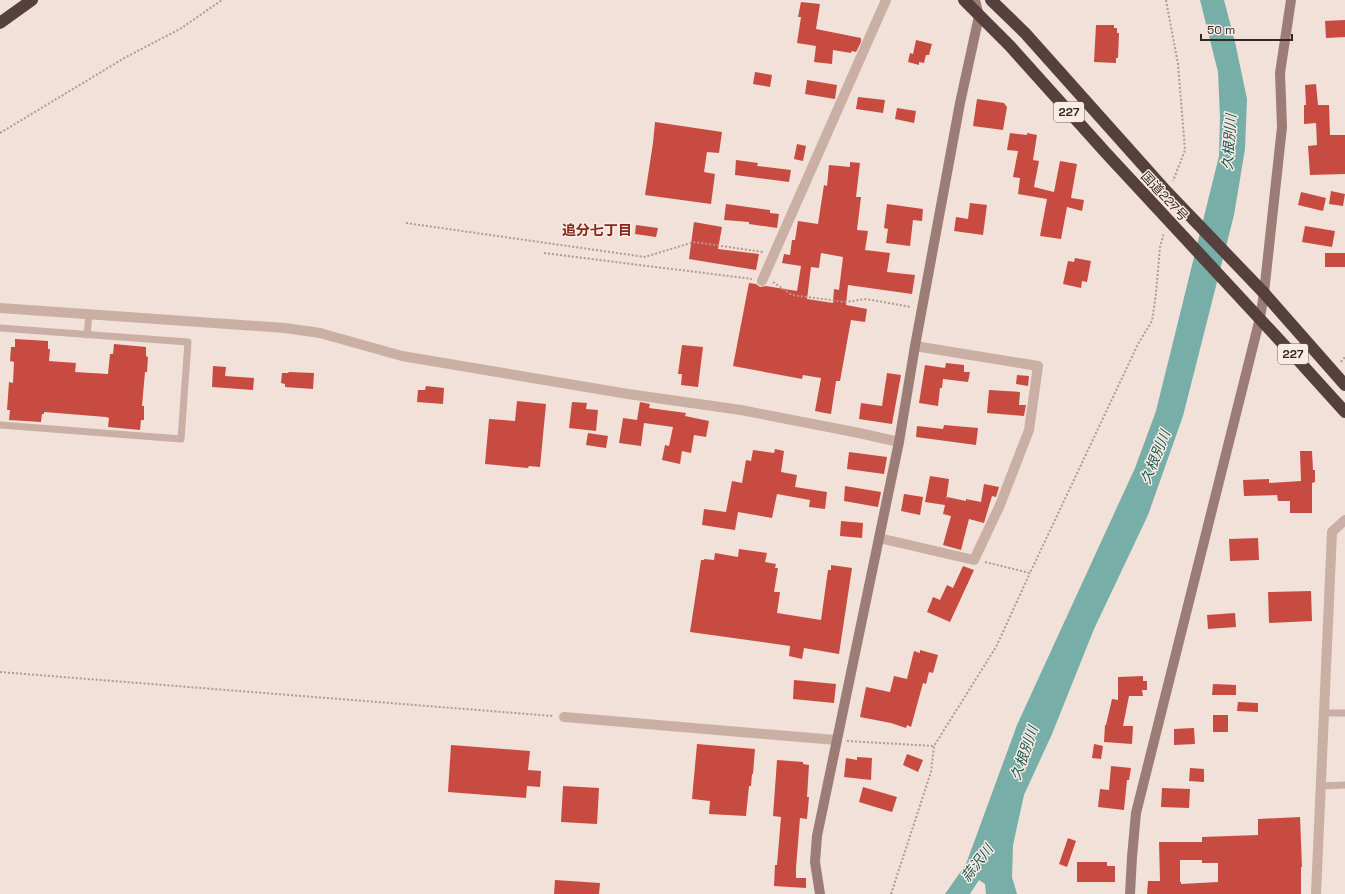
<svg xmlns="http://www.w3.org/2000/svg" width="1345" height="894" viewBox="0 0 1345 894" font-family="'Space Grotesk','Noto Sans JP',sans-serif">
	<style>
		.water { fill: #77aea8 }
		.building { fill: #c74b40; fill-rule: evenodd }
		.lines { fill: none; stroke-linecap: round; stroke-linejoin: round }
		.path { stroke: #b5988e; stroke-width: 2; stroke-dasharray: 2 2; stroke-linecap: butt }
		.lane { stroke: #c9afa4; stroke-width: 7 }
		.street { stroke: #c9afa4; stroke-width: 10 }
		.secondary { stroke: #9c7d75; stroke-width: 10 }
		.highway { stroke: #55403d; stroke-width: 12 }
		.labels { text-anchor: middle; stroke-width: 3; stroke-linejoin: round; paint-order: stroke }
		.shield { fill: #f9ece4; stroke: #6f635f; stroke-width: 1 }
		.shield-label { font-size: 12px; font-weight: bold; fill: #342826 }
		.street-label { font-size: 13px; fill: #342826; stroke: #f9ece4 }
		.water-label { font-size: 14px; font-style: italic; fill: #1b5650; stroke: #f9ece4 }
		.neighbourhood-label { font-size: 14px; font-weight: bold; fill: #84261e; stroke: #f9ece4 }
	</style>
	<rect width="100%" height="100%" fill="#f1e1d8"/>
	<!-- water -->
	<path class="water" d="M1200 0H1224L1235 42 1247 99 1245 149 1234 215 1183 416 1148 515 1094 629 1052 734 1024 795 1013 845 1012 877 1017 894H986L985 884 979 880 970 894H945L966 864 1017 725 1135 468 1156 411 1219 156 1220 117 1218 72Z"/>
	<!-- building -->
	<path class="building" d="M801 2 820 4 816 29 861 38V42L856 52 852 51 851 53 833 50 832 64 814 62 816 46 797 43 801 17H798Z
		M1345 20V37L1326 38 1325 21Z
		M1096 25H1114V28H1117V33H1119L1118 58H1116V63L1094 62Z
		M916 40 932 44 929 55H926L924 63 919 62V65L908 62 910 53 913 54Z
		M755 72 772 75 770 87 753 84Z
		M807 80 837 85 835 99 805 94Z
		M1316 84 1318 105H1329L1330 135H1345V174L1310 175 1308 146 1317 145 1316 123 1304 124V105H1306L1305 85Z
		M858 97 885 100 883 113 856 109Z
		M977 99 1004 103 1007 107 1003 130 973 126Z
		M897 108 916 111 914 123 895 119Z
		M655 122 722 132 719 153 707 152 704 172 715 174 711 204 645 195 653 143Z
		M1010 133 1027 135V133L1037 135 1033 160 1039 161 1034 187 1054 192 1060 161 1077 164 1071 198 1084 200 1082 211 1067 207 1061 239 1040 236 1047 199 1018 194 1020 178 1013 177 1018 151 1007 150Z
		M797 144 806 146 803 161 794 159Z
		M736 160 758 163 757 166 791 170 789 182 735 175Z
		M850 162 860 163 856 197H861L857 230 868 231 865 250 890 253 887 272 915 275 912 294 848 285 846 305 867 309 865 322 851 320 840 381H836L831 414 825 413 815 411 821 378 803 375 802 379 733 366 749 283 756 284 760 287 766 286 797 291 801 266 782 263 784 254 790 255 792 240H795L798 221 818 224 824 185 827 186 829 165 850 167ZM821 253 843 257 839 290 834 289 833 303 807 299 811 267 819 268Z
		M1331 191 1345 194 1343 206 1329 204Z
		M1301 192 1326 198 1323 211 1298 205Z
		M970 203 987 205 983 235 954 231 956 217 968 219Z
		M726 204 770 210V213L779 214 777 228 749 224V222L724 220Z
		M887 204 923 209 922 221 913 220 910 246 886 243 888 229 884 228Z
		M694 222 722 227 718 249 759 254 756 270 689 259Z
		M636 225 658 228 656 237 635 234Z
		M1305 226 1335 231 1332 247 1302 242Z
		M1325 253H1345V267H1325Z
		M1075 258 1091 261 1087 282 1082 281 1081 288 1063 284 1068 261 1074 262Z
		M15 339 48 341V349H50L49 361 76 363 75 372 108 374 110 354H113L114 344 146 347V356L148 357 147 372H145L142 406H144V420H141L140 430 108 427 109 418 106 417 44 412V414H42L41 422 9 420 10 410H7L9 382 13 383 14 362 10 361 11 347H15Z
		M682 345 703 347 698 387 681 385 682 374H678Z
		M946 363 964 365V372H970L968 382 943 379 942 388H940L938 406 919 403 925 365 945 368Z
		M213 366 226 367 225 376 254 378 253 390 212 387Z
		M289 372 314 373 313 389 285 387V384L281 383 282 373H288Z
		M887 373 901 375 892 424 859 419 861 403 882 406Z
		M1017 375 1029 376 1028 386 1016 384Z
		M426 386 444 388 443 404 417 402 418 390H425Z
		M989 390 1020 392 1019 405H1026L1024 416 987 413Z
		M517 401 546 404 540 467 529 466 528 468 485 464 489 419 515 421Z
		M572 402 587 403 586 409 598 410 596 431 569 428Z
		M640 402 650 404 649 408 686 413 685 416 709 421 706 437 694 435 691 453 682 451 680 464 662 460 665 445 669 446 673 427 644 423 641 446 619 443 623 418 637 420Z
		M944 425 978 428 976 445 916 437 917 426 943 429Z
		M588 433 608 436 606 448 586 445Z
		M775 449 784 451 781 472 797 475 795 487 827 492 825 509 809 507 810 500 777 494 772 518 738 512 735 530 702 525 704 509 726 512 732 481 742 483 746 460 751 461 753 450 774 453Z
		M1300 451H1312L1313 470H1315V482L1312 483V513H1290V501H1278L1277 495 1244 496 1243 480 1269 479V483L1301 481Z
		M849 452 887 457 884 474 847 469Z
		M930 476 949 479 946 501 947 497 966 501V499L981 502 984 484 999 487 996 497 992 496 984 523 969 519 961 550 943 545 951 516 943 514 945 505 925 502Z
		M845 486 881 492 878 507 844 501Z
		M904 494 923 497 920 515 901 511Z
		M841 521 863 523 862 538 840 536Z
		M1258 538 1259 560 1230 561 1229 539Z
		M739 549 767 553 765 562 776 564 775 568H778L774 592H780L777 613 821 620 828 570H831V565L852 568 839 654 804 648 802 659 789 656 790 646 690 632 701 560H704V559L714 560 715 553 738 557Z
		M963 566 974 570 950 622 927 612 933 597 940 600 947 585 953 588Z
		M1311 591 1312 621 1269 623 1268 592Z
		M1235 613 1236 627 1208 629 1207 615Z
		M920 650 938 655 933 673 929 672 926 684 923 683 911 727 907 725 906 728 891 723 860 717 866 687 890 692 894 676 907 679 914 651 920 653Z
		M1143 676V681H1147V690H1142L1143 696H1129L1123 726H1133L1132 744 1104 742 1105 725H1106L1112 699 1118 700V677Z
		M794 680 836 684 834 703 793 699Z
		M1213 684 1236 685V695H1212Z
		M1238 702 1258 703V712L1237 711Z
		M1213 715H1228V732H1213Z
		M1194 728 1195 744 1174 745V729Z
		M697 744 755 749 753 774H752L751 786H749L746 816 709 814 710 801 692 799Z
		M1094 744 1103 746 1101 759 1092 758Z
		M451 745 530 751 528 770 541 771 540 787 527 786 526 798 448 792Z
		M907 754 923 760 918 772 903 765Z
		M857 757 872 758 871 780 844 777 846 758 857 760Z
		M777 760 803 762V764L809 765 807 797H809L807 819 800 818 796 868V878H806V888L774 886 775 865H777L781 817 773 816Z
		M1111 766 1131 768 1129 780H1127L1124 810 1098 807 1100 789 1109 790Z
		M1190 768 1204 769V782L1189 781Z
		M563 786 599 788 597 824 561 822Z
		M863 787 897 797 892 812 859 802Z
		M1162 788 1190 789 1189 808 1161 807Z
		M1300 817 1302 867H1301V894H1147L1148 881H1160L1159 842H1202V837L1258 835V819ZM1180 860H1202V863H1218V882L1181 884V882H1180Z
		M1068 838 1076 841 1067 867 1059 864Z
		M1077 862H1107V866H1115V882H1077Z
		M555 880 600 883 599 894H554Z"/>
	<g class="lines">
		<!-- path -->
		<path class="path" d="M1166 0 1178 64 1185 150 1173 181
			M0 133 126 57 180 29 222 0
			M406 223 645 257 694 242 763 252
			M544 253 752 279
			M773 282 792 295 845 302 866 299 911 307
			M1341 362 1345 357
			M985 562 1030 573 1138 344 1152 321 1156 294 1160 247 1164 233
			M0 672 553 716
			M847 741 934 746
			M891 894 931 772 934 746 996 647 1030 573"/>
		<!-- lane -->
		<path class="lane" d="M0 328 188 342 181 439 0 425
			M87 335 89 315
			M1324 713H1345
			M1322 786 1345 785"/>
		<!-- street -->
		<path class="street" d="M762 281 886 0
			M0 308 285 328 320 333 402 356 628 394 741 410 859 433 899 442
			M879 538 974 560 1000 505 1029 430 1038 366 915 346
			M564 717 836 740
			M1316 894 1332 532 1345 520"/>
		<!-- secondary -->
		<path class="secondary" d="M820 894 815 862 817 836 899 442 915 346 960 103 979 16 975 0
			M1130 894 1132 857 1136 813 1260 318 1264 293 1282 127 1280 73 1291 0"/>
		<!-- highway -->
		<path class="highway" d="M964 0 1010 46 1106 153 1298 360 1345 412
			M991 0 1025 33 1167 192 1264 293 1345 385
			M0 23 32 0"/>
	</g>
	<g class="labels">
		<!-- shield labels -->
		<g class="shield">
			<rect x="1054" y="102" width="30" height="20" rx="3"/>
			<rect x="1278" y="344" width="30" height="20" rx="3"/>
		</g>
		<g class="shield-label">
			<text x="1069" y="116">227</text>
			<text x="1293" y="358">227</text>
		</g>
		<!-- street labels -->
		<g class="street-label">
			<text transform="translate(1165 196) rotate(47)" y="5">国道227号</text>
		</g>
		<!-- water labels -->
		<g class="water-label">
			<text transform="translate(1229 142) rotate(-86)" y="5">久根別川</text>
			<text transform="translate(1155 457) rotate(-68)" y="5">久根別川</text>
			<text transform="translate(1024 753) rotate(-71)" y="5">久根別川</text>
			<text transform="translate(977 863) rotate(-53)" y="5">蒜沢川</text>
		</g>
		<!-- neighbourhood labels -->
		<g class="neighbourhood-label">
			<text x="597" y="235">追分七丁目</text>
		</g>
	</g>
	<!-- scale -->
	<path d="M1201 34v6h91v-6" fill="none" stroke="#342826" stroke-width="2"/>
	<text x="1207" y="34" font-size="12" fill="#342826" stroke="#f9ece4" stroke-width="3" paint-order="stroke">50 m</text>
</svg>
